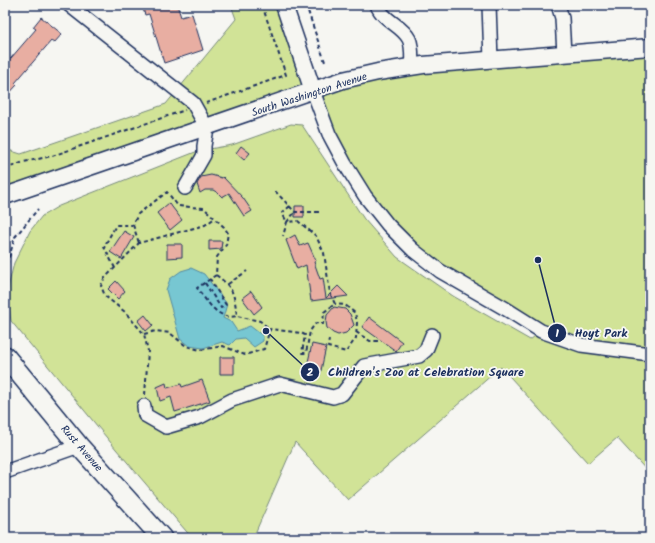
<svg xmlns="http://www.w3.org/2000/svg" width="655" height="543" viewBox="0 0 655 543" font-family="Kalam,sans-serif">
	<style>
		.green { fill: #d1e397; stroke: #76897a }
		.water { fill: #77c7d2; stroke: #528aa4 }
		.building { fill: #e8aea2; stroke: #1b2f5e }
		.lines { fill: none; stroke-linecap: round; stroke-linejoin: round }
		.minor-casing { stroke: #1b2f5e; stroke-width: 16 }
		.major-casing { stroke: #1b2f5e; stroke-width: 19 }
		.highway-casing { stroke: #1b2f5e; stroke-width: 22 }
		.path { stroke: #1b2f5e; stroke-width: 2; stroke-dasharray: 4 3; stroke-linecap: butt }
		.minor { stroke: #f6f6f2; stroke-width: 13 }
		.major { stroke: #f6f6f2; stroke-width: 16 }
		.highway { stroke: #f6f6f2; stroke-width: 19 }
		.labels { text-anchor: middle; stroke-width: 3.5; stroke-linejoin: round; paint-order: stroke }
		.street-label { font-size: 11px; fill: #1b2f5e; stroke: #f6f6f2 }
		.leader { fill: none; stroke: #1b2f5e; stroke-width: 1.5 }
		.callout-dot { fill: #1b2f5e; stroke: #f6f6f2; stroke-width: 1.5 }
		.mark-label { font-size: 12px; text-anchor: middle; font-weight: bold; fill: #fff }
		.callout-label { font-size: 12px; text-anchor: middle; font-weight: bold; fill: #1b2f5e; stroke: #f6f6f2; stroke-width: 3.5; stroke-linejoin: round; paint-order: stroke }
	</style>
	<rect width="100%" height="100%" fill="#f6f6f2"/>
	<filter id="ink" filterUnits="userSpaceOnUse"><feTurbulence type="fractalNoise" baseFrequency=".025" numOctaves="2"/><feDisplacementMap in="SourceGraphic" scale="8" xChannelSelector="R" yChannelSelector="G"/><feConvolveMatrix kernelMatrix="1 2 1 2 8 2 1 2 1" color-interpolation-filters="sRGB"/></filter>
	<g filter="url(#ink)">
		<!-- green -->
		<path class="green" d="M231 5H284L313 91 343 80 650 47V474L617 438 588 463 501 367 348 500 295 442 253 538H192L116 449 11 321 7 292 14 263 30 231 42 216 59 206 198 151 232 145 291 124 302 125 364 219 397 257 453 296 530 340 540 332 440 271 365 196 313 91 5 196V149L21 154 166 104 236 19Z"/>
		<!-- water -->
		<path class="water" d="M191 268 204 274 227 304 223 318 231 322 237 331 250 326 263 336V341L254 347 244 338 236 339 230 345 222 342 203 348 189 346 180 339 166 290 170 279 181 271Z"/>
		<!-- building -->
		<path class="building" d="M142 5H177L181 17 192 14 203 50 164 63 149 14 145 15Z
			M41 17 62 34 54 43 51 41 15 83 17 85 5 98V65L36 29 33 27Z
			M241 146 250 153 244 160 236 153Z
			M211 175 222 178 223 177 243 198 252 211 244 216 229 193 222 197 218 193 213 190H205L200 193 197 184 201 177Z
			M169 203 182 220 170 230 157 213Z
			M295 206H304V217H295Z
			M124 231 134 237 121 259 110 252Z
			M295 235 300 246 308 243 316 261 314 262 320 279 323 278 326 298 338 286 348 296 311 301 306 265 297 269 286 240Z
			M209 241H222L221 249 209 250Z
			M167 244H182V257L167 258Z
			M116 281 125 291 118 299 108 289Z
			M251 291 262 307 254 314 242 298Z
			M334 307 345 309 350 314 354 325 346 333 338 335 333 333 327 328 326 322 327 315Z
			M145 315 153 325 146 331 138 321Z
			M369 317 402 342 396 351 362 327Z
			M312 344 326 347 320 375 306 371Z
			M220 357H234V374H220Z
			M202 380 210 401 175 412 171 397 160 401 157 387 166 383 167 388 181 384 182 387Z"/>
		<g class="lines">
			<defs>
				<path id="minor" d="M69 5 193 103 207 128 204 146V155L185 188
					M377 5C383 21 402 25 409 39 413 47 411 59 412 67
					M489 5 491 60
					M558 5 562 18 564 54
					M313 91 329 134 345 164 365 196 388 225 413 250 440 271 506 309 541 331 581 345 650 354
					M144 406 145 415 166 427 200 417 232 400 280 384 333 397 342 394 364 366 419 356 426 350 432 335
					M5 472 79 446"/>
				<path id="major" d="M284 5 313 91
					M5 196 343 80 378 72 423 65 650 47"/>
				<path id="highway" d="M5 356 79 446 162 538"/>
			</defs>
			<!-- minor casing -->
			<use href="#minor" class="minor-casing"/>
			<!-- major casing -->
			<use href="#major" class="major-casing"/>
			<!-- highway casing -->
			<use href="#highway" class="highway-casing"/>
			<!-- path -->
			<path class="path" d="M306 5 325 62
				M206 103 286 75 262 5
				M5 169 24 162 52 156 185 110
				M275 191 295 212H321
				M290 206 282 213 287 222 295 212
				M133 225 139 243
				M115 268 104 247 116 225H133L138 214 167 192 178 206 204 208 224 227 228 233 226 245 217 257 216 275C234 288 234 294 237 316L260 321 270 329
				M5 271 15 237 38 209
				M216 275 197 288C207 301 218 321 237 316
				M205 283 221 308 226 305 210 279
				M228 284 247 271
				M356 332 370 341H378
				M144 334 156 331 170 333 186 346 200 350 223 346 245 355 264 349 270 329 301 333 305 335 302 353H306L310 331 316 323 323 324 324 312 335 304 330 293 324 253 316 236 298 221 287 222 283 236
				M329 339 328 347 346 352 356 338 357 322 355 313 345 305 335 304
				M145 395 148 351 144 334 125 312 105 296 101 286 104 279 139 243 205 225 215 218"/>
			<!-- minor -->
			<use href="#minor" class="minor"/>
			<!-- major -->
			<use href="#major" class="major"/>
			<!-- highway -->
			<use href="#highway" class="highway"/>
		</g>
	</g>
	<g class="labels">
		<!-- street labels -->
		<g class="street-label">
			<text transform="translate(309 94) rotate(-18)" y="4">South Washington Avenue</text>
			<text transform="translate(82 448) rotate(49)" y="4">Rust Avenue</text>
		</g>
	</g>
	<!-- callouts -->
	<path class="leader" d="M538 260L557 333M266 331L310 372"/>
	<g class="callout-dot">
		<circle cx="538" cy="260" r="4"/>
		<circle cx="266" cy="331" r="4"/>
		<circle cx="557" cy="333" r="10"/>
		<circle cx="310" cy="372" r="10"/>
	</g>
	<g class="mark-label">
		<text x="557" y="337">1</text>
		<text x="310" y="376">2</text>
	</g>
	<g class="callout-label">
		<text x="601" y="337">Hoyt Park</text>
		<text x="426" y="376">Children's Zoo at Celebration Square</text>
	</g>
	<!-- margin -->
	<rect width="655" height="543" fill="none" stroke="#f6f6f2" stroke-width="20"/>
	<rect x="10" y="10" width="635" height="523" fill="none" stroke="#1b2f5e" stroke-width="1.5" filter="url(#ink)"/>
</svg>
